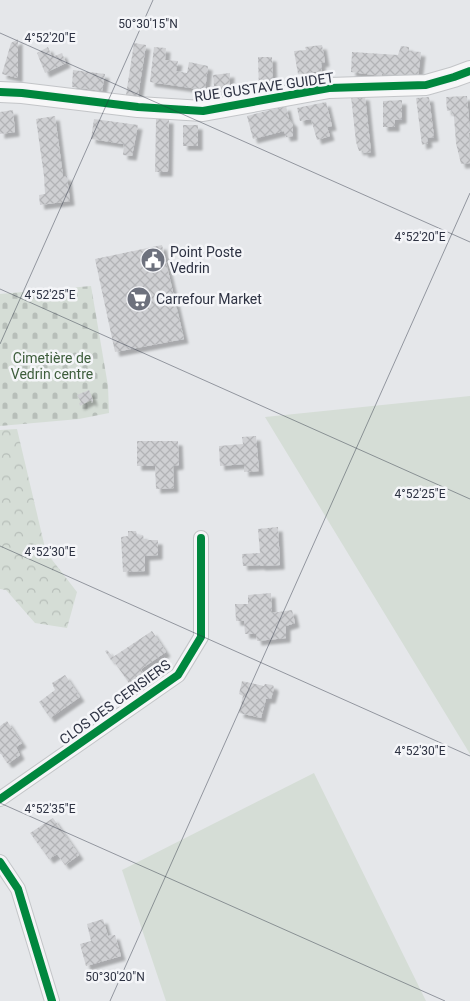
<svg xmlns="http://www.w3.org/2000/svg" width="470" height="1001" viewBox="0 0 470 1001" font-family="Roboto,sans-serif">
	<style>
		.green { fill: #d5ddd6 }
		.forest { fill: url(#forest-crowns) }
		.cemetery { fill: url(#cemetery-stones) }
		.building { fill: url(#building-cross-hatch); filter: url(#shadow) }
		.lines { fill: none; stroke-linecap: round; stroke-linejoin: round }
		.street-casing { stroke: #c3c5c8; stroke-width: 16 }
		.secondary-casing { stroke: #c3c5c8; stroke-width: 22 }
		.street { stroke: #f5f5f6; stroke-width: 14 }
		.secondary { stroke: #f7f7f8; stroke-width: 20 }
		.cycleway-casing { stroke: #f4f5f8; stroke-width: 11 }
		.cycleway { stroke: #00873e; stroke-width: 8 }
		.ticks { fill: none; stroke: #2d3242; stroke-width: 1; stroke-opacity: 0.45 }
		.labels { text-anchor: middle; stroke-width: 5; stroke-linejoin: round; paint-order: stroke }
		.street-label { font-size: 14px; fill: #2d3242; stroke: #f4f5f8 }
		.poi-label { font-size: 14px; fill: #2d3242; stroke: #f4f5f8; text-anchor: start }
		.park-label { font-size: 14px; fill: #3d5d3b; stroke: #f4f5f8 }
		.ticks-label { font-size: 12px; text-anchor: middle; fill: #2d3242; stroke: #f4f5f8; stroke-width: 5; stroke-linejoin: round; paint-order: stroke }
	</style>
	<defs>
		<pattern id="forest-crowns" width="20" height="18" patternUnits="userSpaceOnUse" patternTransform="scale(1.25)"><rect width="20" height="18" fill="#d5ddd6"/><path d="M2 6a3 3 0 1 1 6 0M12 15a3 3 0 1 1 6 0" fill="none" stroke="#b7beb9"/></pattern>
		<pattern id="cemetery-stones" width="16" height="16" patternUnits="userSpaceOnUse" patternTransform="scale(1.25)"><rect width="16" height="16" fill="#d5ddd6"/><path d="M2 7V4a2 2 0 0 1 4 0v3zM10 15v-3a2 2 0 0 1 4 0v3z" fill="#b7beb9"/></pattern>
		<pattern id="building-cross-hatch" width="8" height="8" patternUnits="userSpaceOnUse" patternTransform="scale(1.25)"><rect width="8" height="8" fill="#cfd0d3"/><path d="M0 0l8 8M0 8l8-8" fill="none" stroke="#b2b3b6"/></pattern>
		<filter id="shadow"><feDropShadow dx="4.5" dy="4.5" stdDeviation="1" flood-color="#0004"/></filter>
	</defs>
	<rect width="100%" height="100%" fill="#e5e7ea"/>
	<!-- green -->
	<path class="green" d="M470 396V754L265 417Z
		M314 773 426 1001H166L122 870Z"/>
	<!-- forest -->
	<path class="forest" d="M17 429 46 552 77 592 67 628 35 623 6 590 0 589V430Z"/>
	<!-- cemetery -->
	<path class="cemetery" d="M91 286 108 386 109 413 79 419 0 426V294Z"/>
	<!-- building -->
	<path class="building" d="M18 39V78L2 74 11 43Z
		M134 43 146 45 138 96 126 95Z
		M322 45 325 62 321 63 322 71 298 74 294 51 306 50 305 47Z
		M401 46 409 47V51L421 52 418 76 382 74V76L351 72 352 52 398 55Z
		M48 47 52 57 62 53 66 63 45 73 37 53Z
		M154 47 166 48 165 60 178 61 176 71 187 73 189 62 208 66 205 90 150 82Z
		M258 57H272L273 89 259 90Z
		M73 70 105 74 102 91 72 87Z
		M230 73 229 96 211 99 210 87 214 86 213 75Z
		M351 96H365L371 152 364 153 363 150 359 151 356 142Z
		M467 96 470 133H469L470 163 461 164 456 143 454 117 451 110 447 111 446 97Z
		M429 97 434 137 427 138 428 143 422 145 416 98Z
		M402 100V119L395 120V127H383V101Z
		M326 102 332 126 327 127 330 136 317 140 311 119 300 121 297 108Z
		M286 106 289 119 293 123V136L286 137 284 131 253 139 247 116Z
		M13 110 15 132 0 134V112Z
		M55 116 63 176H67L70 201 40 205 39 195 45 194 44 176 36 119Z
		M94 119 138 125 132 156 123 155 124 144 91 139Z
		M156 119H169L168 172H155Z
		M183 125H198V146H183Z
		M162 245 184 339 115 352 95 259Z
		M89 390 92 397 93 401 92 403 91 400 80 406 79 403 81 402 77 395Z
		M256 436 259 471 244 472V464L220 466 219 446 243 444 242 437Z
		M137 441H178L179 465 173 466 174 488 156 489 155 466H137Z
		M278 527 280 565 261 566 260 565 243 566 242 554 260 553 258 529Z
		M128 531H136L137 536 143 535 144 540H158V555L145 556V571L123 572 121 537 128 536Z
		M271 593 272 613 292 610 295 623 286 626V638L257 641 256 634H245L244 621H236L235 604H248V595Z
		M152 631 166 652 141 669 143 673 129 683 113 660H111L105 651 107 650 113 657Z
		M65 675 80 697 50 718 39 702 55 690 52 683Z
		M242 681 264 686 265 684 273 685 274 688 271 699H266L261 718 239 713 243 696 239 694Z
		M7 721 22 743 16 747 20 755 9 763H7L1 754H0V726Z
		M53 818 79 855 65 865 57 854 49 859 30 833Z
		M103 919 108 936 115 935 121 956 86 966 80 944 91 941 87 924Z"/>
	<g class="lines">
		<defs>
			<path id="street" d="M0 799 178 675 201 637V538
				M0 862 18 889 52 1001"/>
			<path id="secondary" d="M0 92 22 93 138 107 203 111 329 88 426 85 454 77 470 71"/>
		</defs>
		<!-- street casing -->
		<use href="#street" class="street-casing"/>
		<!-- secondary casing -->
		<use href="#secondary" class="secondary-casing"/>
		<!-- street -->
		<use href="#street" class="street"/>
		<!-- secondary -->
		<use href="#secondary" class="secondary"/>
		<defs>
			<path id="cycleway" d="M0 92 22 93 138 107 203 111 329 88 426 85 454 77 470 71
				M0 799 178 675 201 637V538
				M0 862 18 889 52 1001"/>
		</defs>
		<!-- cycleway casing -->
		<use href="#cycleway" class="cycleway-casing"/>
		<!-- cycleway -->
		<use href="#cycleway" class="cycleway"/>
	</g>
	<!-- ticks -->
	<path class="ticks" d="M0 33 470 242M0 289 470 499M0 344 153 0M0 546 470 756M0 803 445 1001M110 1001 470 193"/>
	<!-- icons -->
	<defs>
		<symbol id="civic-disc" viewBox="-11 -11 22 22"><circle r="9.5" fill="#6d717d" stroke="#f4f5f8"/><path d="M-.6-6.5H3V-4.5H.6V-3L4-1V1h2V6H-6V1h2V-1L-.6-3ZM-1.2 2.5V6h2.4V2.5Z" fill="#fff"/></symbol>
		<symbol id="supermarket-disc" viewBox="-11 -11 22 22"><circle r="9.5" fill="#6d717d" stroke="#f4f5f8"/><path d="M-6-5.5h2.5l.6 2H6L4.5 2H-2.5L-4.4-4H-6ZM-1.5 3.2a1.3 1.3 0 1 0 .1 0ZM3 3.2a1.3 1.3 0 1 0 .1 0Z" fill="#fff"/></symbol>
	</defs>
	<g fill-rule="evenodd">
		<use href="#civic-disc" x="139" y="246" width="28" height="28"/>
		<use href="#supermarket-disc" x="125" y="285" width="28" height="28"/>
	</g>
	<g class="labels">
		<!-- street labels -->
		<g class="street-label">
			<text transform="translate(264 87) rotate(-8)" y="5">RUE GUSTAVE GUIDET</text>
			<text transform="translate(115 702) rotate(-36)" y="5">CLOS DES CERISIERS</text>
		</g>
		<!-- poi labels -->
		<g class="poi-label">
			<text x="170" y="257">Point Poste<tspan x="170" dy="16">Vedrin</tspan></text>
			<text x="156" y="304">Carrefour Market</text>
		</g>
		<!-- park labels -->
		<g class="park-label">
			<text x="52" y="363">Cimetière de<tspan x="52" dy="16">Vedrin centre</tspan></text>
		</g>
	</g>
	<g class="ticks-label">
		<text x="148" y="28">50°30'15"N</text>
		<text x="50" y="42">4°52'20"E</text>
		<text x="420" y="241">4°52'20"E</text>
		<text x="50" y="299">4°52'25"E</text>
		<text x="420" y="498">4°52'25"E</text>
		<text x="50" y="556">4°52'30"E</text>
		<text x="420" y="755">4°52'30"E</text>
		<text x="50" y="813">4°52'35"E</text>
		<text x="115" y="981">50°30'20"N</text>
	</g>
</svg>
